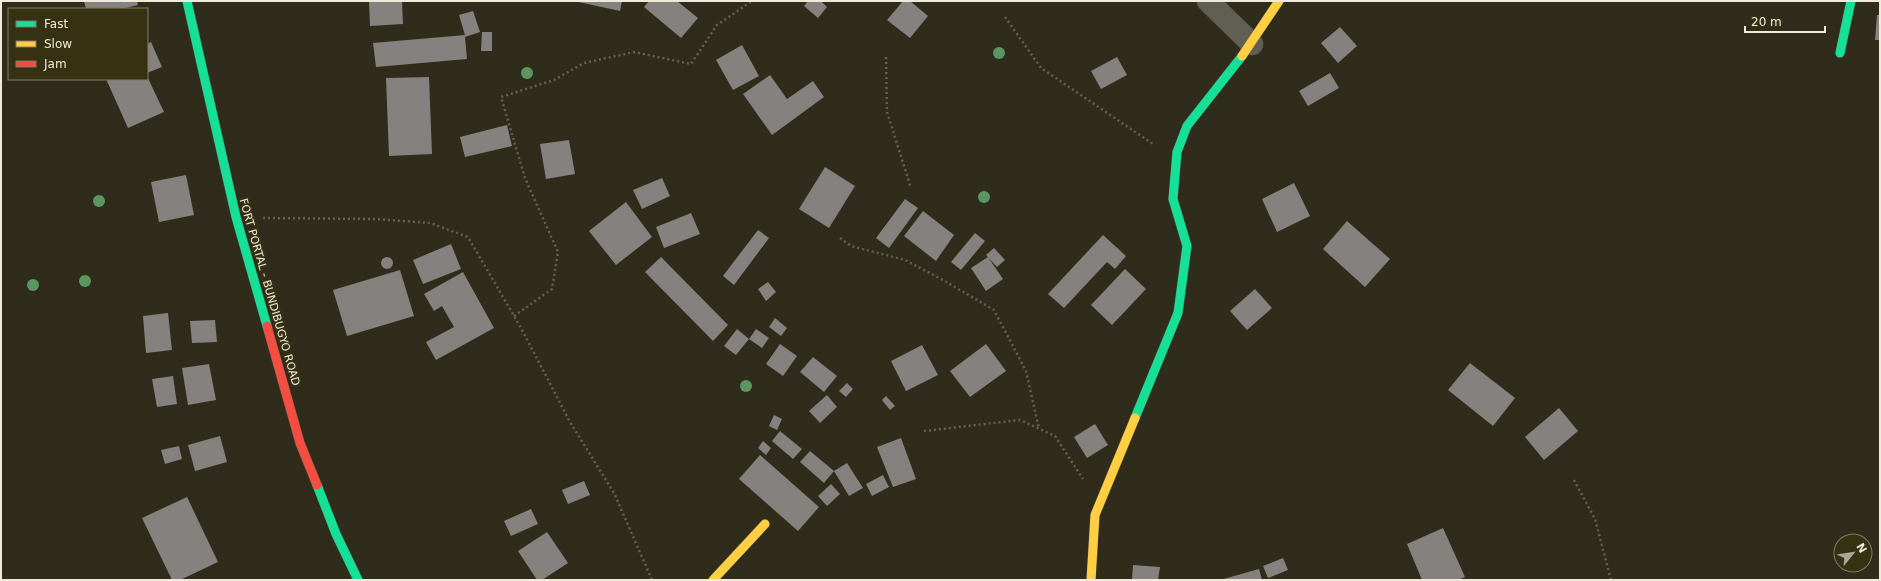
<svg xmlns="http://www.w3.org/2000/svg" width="1881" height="581" viewBox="0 0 1881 581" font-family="'DejaVu Sans',sans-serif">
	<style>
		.building { fill: #85817f }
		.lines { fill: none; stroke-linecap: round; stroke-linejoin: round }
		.street-casing { stroke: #4a473a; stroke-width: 23 }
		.fast-casing { stroke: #4a473a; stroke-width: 10 }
		.slow-casing { stroke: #4a473a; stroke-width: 10 }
		.jam-casing { stroke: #4a473a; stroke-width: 10 }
		.path { stroke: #626156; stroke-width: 2.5; stroke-dasharray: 2 3; stroke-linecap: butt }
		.street { stroke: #615f53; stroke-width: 22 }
		.fast { stroke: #16e098; stroke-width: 9 }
		.slow { stroke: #ffcf43; stroke-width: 9 }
		.jam { stroke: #f24e42; stroke-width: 9 }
		.tree { fill: #5a9660 }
		.labels { text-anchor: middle; stroke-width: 4; stroke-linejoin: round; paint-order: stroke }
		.street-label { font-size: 11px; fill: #eeebda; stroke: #373114 }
	</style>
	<rect width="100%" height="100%" fill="#2f2c1c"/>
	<!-- building -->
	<path class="building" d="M84 1H137L138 5 121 9H86Z
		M369 1H402L403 24 370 26Z
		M574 1H622L620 11Z
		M649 1H677L698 18 681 38 644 7Z
		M808 1H821L827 7 818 18 804 6Z
		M903 1H910L928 16 910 38 887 20Z
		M473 11 480 32 465 37 467 59 376 67 373 43 465 35 459 15Z
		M1877 15H1880V40H1875Z
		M1340 27 1357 46 1338 63 1321 43Z
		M482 32H492V51H481Z
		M151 42 162 67 147 73V44Z
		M742 45 759 76 733 90 716 60Z
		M1117 57 1127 75 1101 89 1091 71Z
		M1330 73 1339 88 1308 106 1299 91Z
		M770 75 787 99 813 81 824 97 772 135 743 94Z
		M147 76 164 112 128 128 106 79H147Z
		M429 77 432 154 389 156 386 78Z
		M507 125 512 146 465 157 460 137Z
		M569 140 575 174 546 179 540 144Z
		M825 167 855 186 829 228 799 209Z
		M186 175 194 215 159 222 151 182Z
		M662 178 670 196 642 209 633 190Z
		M1294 183 1310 216 1277 232 1262 199Z
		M905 199 918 208 889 248 876 238Z
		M626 202 652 237 616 265 589 231Z
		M923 211 954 235 936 261 904 236Z
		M691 213 700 234 664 248 656 227Z
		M1347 221 1390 259 1365 287 1323 249Z
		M758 230 769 238 734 285 723 276Z
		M975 233 985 241 961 270 951 262Z
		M1103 235 1126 256 1115 269 1107 262 1064 308 1048 294Z
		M451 244 461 269 423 284 413 260Z
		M994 248 1005 260 997 267 986 255Z
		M661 257 728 325 713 341 645 272Z
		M988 257 1003 279 986 291 971 268Z
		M381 263a6 6 0 1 1 12 0a6 6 0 1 1-12 0Z
		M1125 269 1146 289 1112 325 1091 305Z
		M400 270 414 316 347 336 333 290Z
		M463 272 494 328 436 360 426 342 454 327 442 306 434 311 424 294Z
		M768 282 776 292 766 301 758 289Z
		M1255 289 1272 308 1247 330 1230 311Z
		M168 313 172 350 146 353 143 316Z
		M775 318 787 328 781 336 769 327Z
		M215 320 217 342 192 343 190 321Z
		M737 329 749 339 756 329 769 338 762 348 749 339 736 355 724 346Z
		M780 344 797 356 783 376 766 364Z
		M986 344 1006 371 970 397 950 371Z
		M922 345 938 375 906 391 891 361Z
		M813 357 837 376 824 392 800 372Z
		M1470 363 1515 398 1493 426 1448 390Z
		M209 364 216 400 188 405 182 368Z
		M173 376 177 404 157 407 152 379Z
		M847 383 853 389 846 397 839 391Z
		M827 395 837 407 820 423 809 411Z
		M886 396 895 406 890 410 882 400Z
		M1559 408 1578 431 1544 460 1525 437Z
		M774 415 782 419 777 430 769 426Z
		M1095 424 1108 445 1087 458 1074 437Z
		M780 431 802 449 793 459 772 441Z
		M220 436 227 462 195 471 188 445Z
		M901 438 916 479 893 487 877 447Z
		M763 441 771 448 766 455 758 448Z
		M179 446 182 459 165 464 161 450Z
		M810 451 834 471 847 463 863 488 849 496 834 471 824 483 800 462Z
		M760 455 819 507 798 531 739 479Z
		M883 475 889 487 872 496 866 484Z
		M584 481 590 495 568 504 562 490Z
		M831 484 840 494 827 506 818 496Z
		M187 497 218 562 180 580H172L142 518Z
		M531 509 538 524 511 536 504 521Z
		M1443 528 1465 577 1458 580H1422L1407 544Z
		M547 532 568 563 542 580H537L518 551Z
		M1283 558 1288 570 1268 578 1263 566Z
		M1133 565 1160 567 1158 580H1132Z
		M1259 569 1262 580H1220Z"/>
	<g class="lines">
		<defs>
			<path id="street" d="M1208 1 1252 44"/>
			<path id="fast" d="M187 1 236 217 267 326
				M1840 53 1851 1
				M1135 418 1178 313 1187 246 1173 199 1177 152 1187 126 1242 56
				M317 485 336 534 358 580"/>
			<path id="slow" d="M1242 56 1279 1
				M713 580 765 524
				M1091 580 1095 515 1135 418"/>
			<path id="jam" d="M267 326 300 443 317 485"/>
		</defs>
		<!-- street casing -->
		<use href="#street" class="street-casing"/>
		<!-- fast casing -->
		<use href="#fast" class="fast-casing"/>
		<!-- slow casing -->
		<use href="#slow" class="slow-casing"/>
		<!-- jam casing -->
		<use href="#jam" class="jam-casing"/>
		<!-- path -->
		<path class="path" d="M1005 17 1041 68 1153 144
			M886 57 887 112 911 188
			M263 218 376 219 430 223 468 237 521 328 570 422 614 493 652 580
			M840 238 851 246 905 260 943 280 994 310 1026 371 1039 429
			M514 316 552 289 558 252 525 178 501 97 554 80 584 63 634 52 691 64 717 25 752 1
			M924 431 1020 420 1055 436 1083 479
			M1574 480 1595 519 1611 580"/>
		<!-- street -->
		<use href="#street" class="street"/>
		<!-- fast -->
		<use href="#fast" class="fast"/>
		<!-- slow -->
		<use href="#slow" class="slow"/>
		<!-- jam -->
		<use href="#jam" class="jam"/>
	</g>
	<!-- trees -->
	<g class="tree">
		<circle cx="999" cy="53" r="6"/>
		<circle cx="527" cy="73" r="6"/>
		<circle cx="984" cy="197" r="6"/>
		<circle cx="99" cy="201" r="6"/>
		<circle cx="85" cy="281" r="6"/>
		<circle cx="33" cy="285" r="6"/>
		<circle cx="746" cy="386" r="6"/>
	</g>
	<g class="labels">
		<!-- street labels -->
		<g class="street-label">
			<text transform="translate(270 292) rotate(74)" y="4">FORT PORTAL - BUNDIBUGYO ROAD</text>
		</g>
	</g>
	<!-- border -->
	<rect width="1881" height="581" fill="none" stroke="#eeebda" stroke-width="4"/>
	<!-- legend -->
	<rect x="8" y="8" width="140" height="72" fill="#373114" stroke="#807b63"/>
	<rect x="16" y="21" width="20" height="6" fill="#16e098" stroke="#807b63"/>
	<text x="44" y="28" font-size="12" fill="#eeebda">Fast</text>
	<rect x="16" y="41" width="20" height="6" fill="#ffcf43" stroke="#807b63"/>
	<text x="44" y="48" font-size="12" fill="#eeebda">Slow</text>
	<rect x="16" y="61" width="20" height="6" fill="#f24e42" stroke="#807b63"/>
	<text x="44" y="68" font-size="12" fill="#eeebda">Jam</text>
	<!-- north arrow -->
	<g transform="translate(1853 553) rotate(60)"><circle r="19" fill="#373114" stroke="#807b63"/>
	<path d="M0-3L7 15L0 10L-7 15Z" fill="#aba898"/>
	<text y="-6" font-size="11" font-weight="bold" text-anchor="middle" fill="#eeebda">N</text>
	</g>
	<!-- scale -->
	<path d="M1745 26v6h80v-6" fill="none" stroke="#eeebda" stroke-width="2"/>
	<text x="1751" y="26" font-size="12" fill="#eeebda" stroke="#373114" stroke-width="3" paint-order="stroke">20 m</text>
</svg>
